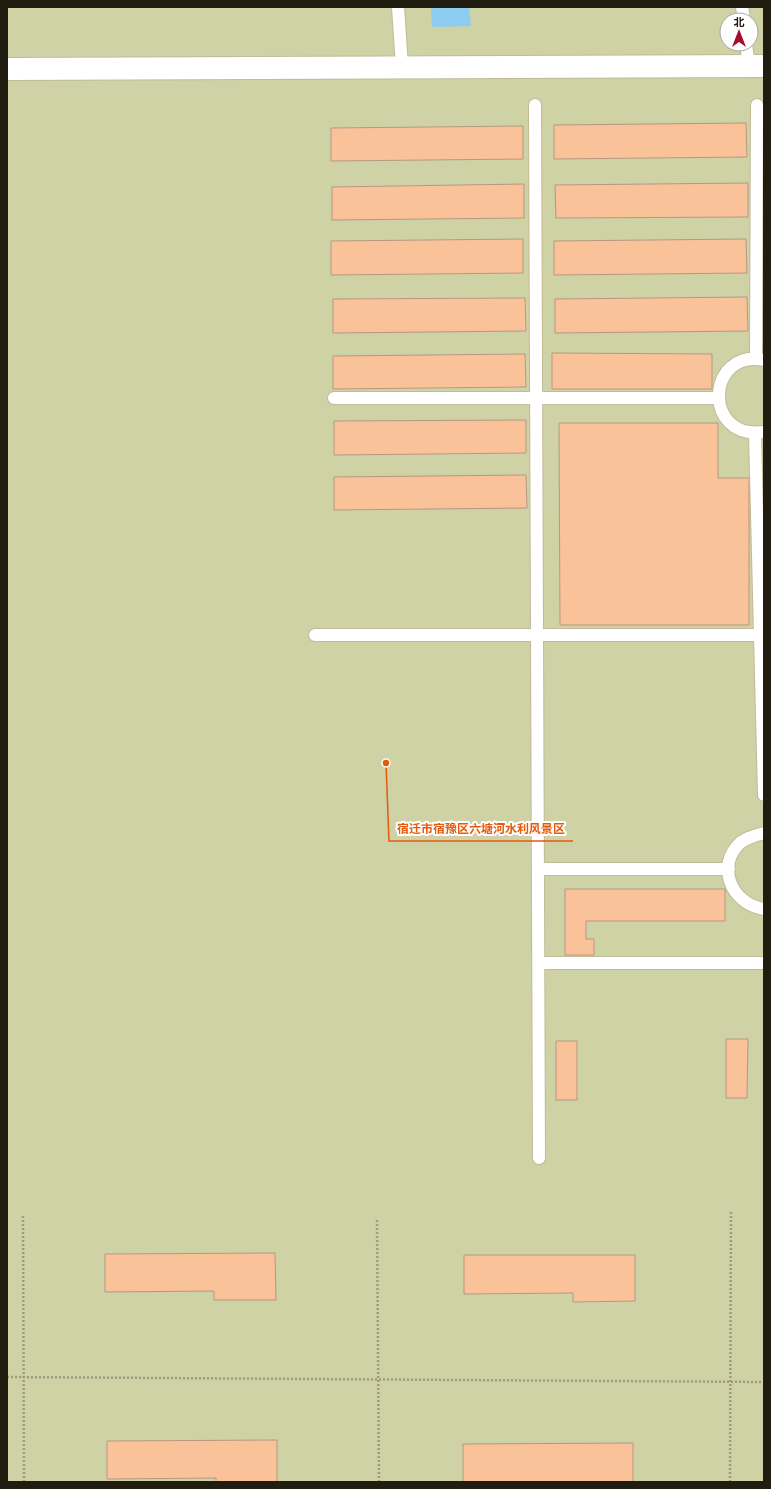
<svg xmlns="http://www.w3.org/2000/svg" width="771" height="1489" viewBox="0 0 771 1489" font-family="'PT Sans','Noto Sans SC',sans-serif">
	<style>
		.green { fill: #ced2a5; fill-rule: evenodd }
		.water { fill: #8cccf1 }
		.building { fill: #fac299; stroke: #b59882 }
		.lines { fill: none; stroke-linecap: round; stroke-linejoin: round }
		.lane-casing { stroke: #c2ba99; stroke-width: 14 }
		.street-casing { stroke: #c2ba99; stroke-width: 24 }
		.path { stroke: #a09a80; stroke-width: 2.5; stroke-dasharray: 2 2; stroke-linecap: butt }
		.lane { stroke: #fff; stroke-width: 12 }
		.street { stroke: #fff; stroke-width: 22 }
		.leader { fill: none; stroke: #e8590c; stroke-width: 1.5 }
		.callout-dot { fill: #e8590c; stroke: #fff; stroke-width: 1.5 }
		.callout-label { font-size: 12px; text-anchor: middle; font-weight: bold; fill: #e8590c; stroke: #fff; stroke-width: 4; stroke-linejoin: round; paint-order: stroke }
	</style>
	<rect width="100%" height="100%" fill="#f4ecca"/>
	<!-- green -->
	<path class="green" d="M7 7H764V1482H7ZM727 20H751V44H727Z"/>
	<!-- water -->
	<path class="water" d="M431 7H469L471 26 432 27Z"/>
	<!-- building -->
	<path class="building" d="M746 123 747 157 554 159V125Z
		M523 126V159L331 161V128Z
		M748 183V217L556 218 555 185Z
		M524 184V218L332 220V187Z
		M523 239V273L331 275V241Z
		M746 239 747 273 554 275V241Z
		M747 297 748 331 555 333V299Z
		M525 298 526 331 333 333V299Z
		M552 353 712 354V389H552Z
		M525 354 526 387 333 389V356Z
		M526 420V453L334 455V421Z
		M559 423H718V478H749V625H560Z
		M526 475 527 508 334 510V477Z
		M565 889H725V921H586V939H594V955H565Z
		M726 1039H748L747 1098H726Z
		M556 1041H577V1100H556Z
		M275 1253 276 1300H214V1291L105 1292V1254Z
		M464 1255H635V1301L573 1302V1293L464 1294Z
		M277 1440V1482H216V1478L107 1479V1441Z
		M633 1443V1482H463V1444Z"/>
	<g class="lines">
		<defs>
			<path id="lane" d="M398 7 402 67
				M742 7 744 20
				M746 44 749 66
				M535 105 539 1158
				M756 359 757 105
				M764 360C707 348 701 440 764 432
				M334 398H719
				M755 433 764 795
				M315 635H764
				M764 833C756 835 748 837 741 842 715 865 731 904 764 909
				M539 869H729
				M539 963H764"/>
			<path id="street" d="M7 69 764 66"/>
		</defs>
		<!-- lane casing -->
		<use href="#lane" class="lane-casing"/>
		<!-- street casing -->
		<use href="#street" class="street-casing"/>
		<!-- path -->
		<path class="path" d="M23 1216 24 1482
			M377 1220 379 1482
			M7 1377 764 1382
			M730 1482 731 1210"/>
		<!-- lane -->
		<use href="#lane" class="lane"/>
		<!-- street -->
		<use href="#street" class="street"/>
	</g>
	<!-- callouts -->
	<path class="leader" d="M386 763L389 841H573"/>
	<circle class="callout-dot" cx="386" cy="763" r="4"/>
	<g class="callout-label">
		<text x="481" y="833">宿迁市宿豫区六塘河水利风景区</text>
	</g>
	<!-- border -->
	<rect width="771" height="1489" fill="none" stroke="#201d10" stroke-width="16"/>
	<!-- north arrow -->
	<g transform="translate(739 32)"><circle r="19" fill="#ffffff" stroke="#a6a59f"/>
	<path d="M0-3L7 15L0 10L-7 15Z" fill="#a50b2a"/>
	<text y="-6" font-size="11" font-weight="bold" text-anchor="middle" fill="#201d10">北</text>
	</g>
</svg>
